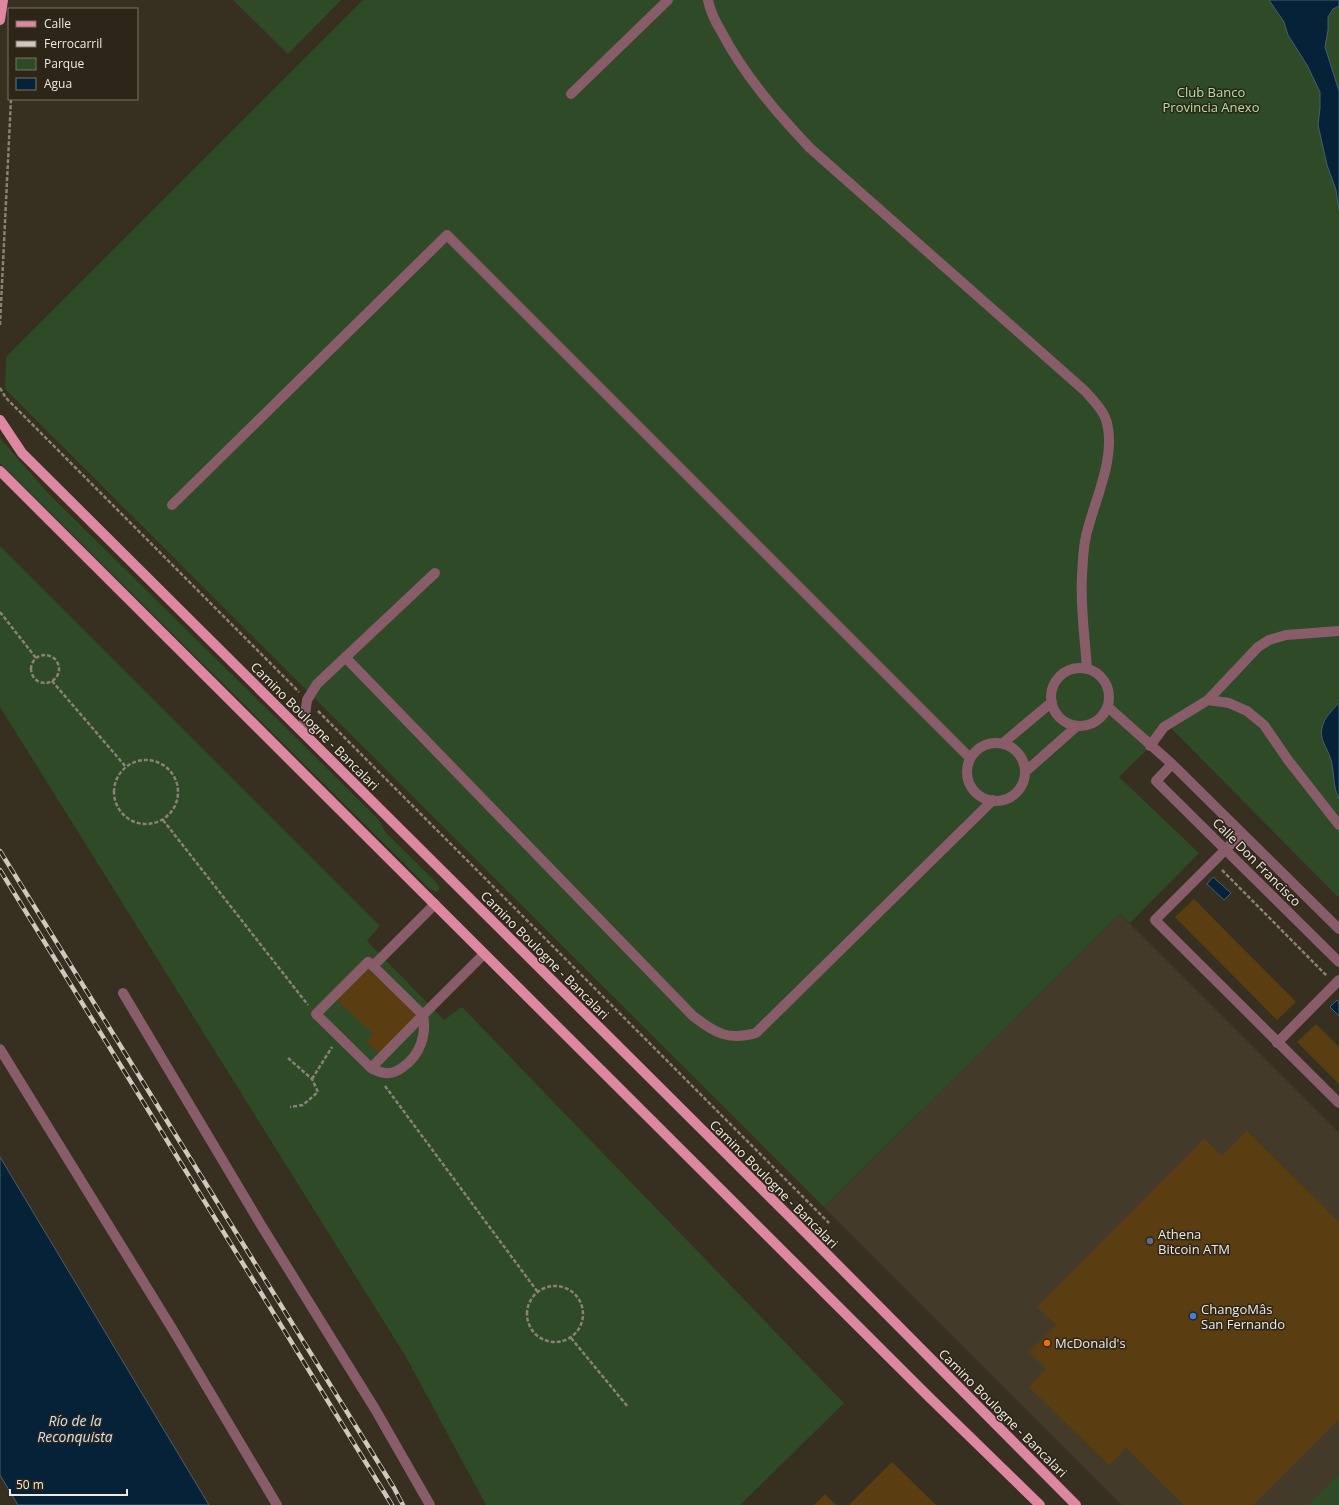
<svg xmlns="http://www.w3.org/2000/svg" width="1339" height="1505" viewBox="0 0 1339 1505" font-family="'Open Sans',sans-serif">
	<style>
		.commercial { fill: #443a2a }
		.green { fill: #2f4a26 }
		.water { fill: #052239; stroke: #4b5e6b }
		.building { fill: #5a3e12 }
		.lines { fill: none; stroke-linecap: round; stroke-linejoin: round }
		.path { stroke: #898275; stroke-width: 2.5; stroke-dasharray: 4 2; stroke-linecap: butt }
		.minor { stroke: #885d69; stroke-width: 10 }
		.major { stroke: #dd87a1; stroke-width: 10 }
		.rail-casing { stroke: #cec8bd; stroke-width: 4.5 }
		.rail { stroke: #2d2517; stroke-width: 3; stroke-dasharray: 9; stroke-linecap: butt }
		.service-dot { fill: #5c6f8a; stroke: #2d2517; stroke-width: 1.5 }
		.shop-dot { fill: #3f7fe0; stroke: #2d2517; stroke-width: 1.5 }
		.food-dot { fill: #e8710a; stroke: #2d2517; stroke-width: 1.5 }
		.labels { text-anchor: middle; stroke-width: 3; stroke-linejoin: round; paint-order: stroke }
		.park-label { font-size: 13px; fill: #b1e1a1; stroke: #2d2517 }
		.street-label { font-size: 13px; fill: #efeae0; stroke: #2d2517 }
		.poi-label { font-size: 13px; fill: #efeae0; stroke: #2d2517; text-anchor: start }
		.water-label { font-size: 14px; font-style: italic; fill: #cbe2f9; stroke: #2d2517 }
	</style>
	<rect width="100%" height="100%" fill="#372f20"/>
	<!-- commercial -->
	<path class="commercial" d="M1120 914 1339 1133V1505H1122L824 1207Z"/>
	<!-- green -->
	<path class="green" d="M233 0H341L288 54Z
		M363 0H1269L1284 22 1288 35 1307 65 1320 92V108L1318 125 1327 165 1336 190 1339 210V898L1170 727 1119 777 1199 853 1130 923 1120 914 824 1207 5 389 6 357Z
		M1339 6V91L1325 47 1328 30V17L1333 9Z
		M0 438 47 492 378 819 386 833 435 881 439 886V890L436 892 430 889 0 463Z
		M0 546 380 926 367 941 444 1020 462 1007 844 1403 740 1505H486L406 1357 0 707Z
		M1339 1473V1505H1308Z"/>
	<!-- water -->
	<path class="water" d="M1269 0H1339V6L1333 9 1328 17V30L1325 47 1339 91V210L1336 190 1327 165 1318 125 1320 108V92L1307 65 1288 35 1284 22Z
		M1339 703V799C1332 786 1335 770 1330 757 1327 748 1319 738 1322 728 1324 717 1332 711 1339 703Z
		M1213 877 1231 893 1224 900 1207 884Z
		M1337 1000 1339 1003V1016L1330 1007Z
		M0 1157 209 1505H18L0 1475Z"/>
	<!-- building -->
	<path class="building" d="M1194 899 1296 1002 1277 1020 1175 917Z
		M367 968 417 1015 380 1055 366 1042 373 1034 337 1000Z
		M1316 1024 1339 1047V1084L1297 1042Z
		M1247 1131 1339 1222V1419L1253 1505H1184L1126 1448 1109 1465 1029 1387 1046 1369 1029 1352 1056 1325 1037 1307 1204 1139 1222 1156Z
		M892 1462 936 1505H849Z
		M825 1494 836 1505H814Z"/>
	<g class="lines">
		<!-- path -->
		<path class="path" d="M0 325 11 99
			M0 388 6 398 299 692
			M0 612 36 658
			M31 669a14 14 0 1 1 28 0a14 14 0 1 1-28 0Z
			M52 681 126 767
			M318 711 829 1223
			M114 792a32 32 0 1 1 64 0a32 32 0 1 1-64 0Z
			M163 820 308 1005
			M1222 870 1327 976
			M288 1058 312 1079 318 1092 303 1105 290 1107
			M312 1079 332 1047
			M385 1086 537 1291
			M527 1314a28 28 0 1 1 56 0a28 28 0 1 1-56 0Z
			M571 1338 628 1407"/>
		<!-- minor -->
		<path class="minor" d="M708 0C710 11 715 21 721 31 744 75 776 112 810 148L1085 391C1094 401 1104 411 1107 423 1116 459 1094 501 1086 536 1083 548 1083 562 1082 575 1080 606 1085 638 1087 669
			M571 94 668 0
			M172 505 447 235 970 758
			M345 657 693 1016C715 1033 728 1041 756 1033L993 800
			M1051 697a29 29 0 1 1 58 0a29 29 0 1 1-58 0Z
			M1208 700 1229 703 1247 711 1264 725 1288 760 1339 825
			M1108 707 1172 764 1339 929
			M303 732 307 700 317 684 435 573
			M1003 743 1052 702
			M967 772a29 29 0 1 1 58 0a29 29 0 1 1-58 0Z
			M1150 746 1164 727 1208 700 1258 647 1269 640 1286 635 1339 631
			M1172 764 1156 781 1339 962
			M1025 772 1077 726
			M1242 833 1155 920 1339 1103
			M373 966 368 962 316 1014 371 1068 423 1015 373 966 435 904
			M123 993 261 1225 375 1409 430 1505
			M1277 1043 1339 980
			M0 1049 173 1330 277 1505
			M371 1068C377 1071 383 1074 389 1073 394 1073 399 1070 403 1067 420 1055 427 1035 423 1015L484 954"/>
		<!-- major -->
		<path class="major" d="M0 20 3 0
			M0 420 22 453 813 1240 1076 1505
			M0 471 931 1399 1040 1505"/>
		<defs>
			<path id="rail" d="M0 851 394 1488 403 1505
				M0 870 392 1505"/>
		</defs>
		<!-- rail casing -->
		<use href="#rail" class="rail-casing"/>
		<!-- rail -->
		<use href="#rail" class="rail"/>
	</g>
	<!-- markers -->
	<circle class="service-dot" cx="1150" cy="1241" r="4"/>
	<circle class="shop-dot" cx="1193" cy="1316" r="4"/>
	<circle class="food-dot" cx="1047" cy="1343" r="4"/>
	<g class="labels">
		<!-- park labels -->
		<g class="park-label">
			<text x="1211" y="97">Club Banco<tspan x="1211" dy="15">Provincia Anexo</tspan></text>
		</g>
		<!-- street labels -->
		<g class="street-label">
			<text transform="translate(315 726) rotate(45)" y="5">Camino Boulogne - Bancalari</text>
			<text transform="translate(1257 862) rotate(45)" y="5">Calle Don Francisco</text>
			<text transform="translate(545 955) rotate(45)" y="5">Camino Boulogne - Bancalari</text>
			<text transform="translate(774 1184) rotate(45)" y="5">Camino Boulogne - Bancalari</text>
			<text transform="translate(1003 1413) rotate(45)" y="5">Camino Boulogne - Bancalari</text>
		</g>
		<!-- poi labels -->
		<g class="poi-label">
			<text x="1158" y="1239">Athena<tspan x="1158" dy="15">Bitcoin ATM</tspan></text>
			<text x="1201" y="1314">ChangoMâs<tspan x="1201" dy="15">San Fernando</tspan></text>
			<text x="1055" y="1348">McDonald's</text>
		</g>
		<!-- water labels -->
		<g class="water-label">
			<text x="75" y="1426">Río de la<tspan x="75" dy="16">Reconquista</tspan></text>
		</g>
	</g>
	<!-- legend -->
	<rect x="8" y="8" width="130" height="92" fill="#2d2517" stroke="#7b7467"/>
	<rect x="16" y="21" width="20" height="6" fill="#dd87a1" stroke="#7b7467"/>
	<text x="44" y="28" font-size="12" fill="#efeae0">Calle</text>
	<rect x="16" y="41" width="20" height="6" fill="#cec8bd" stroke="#7b7467"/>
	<text x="44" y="48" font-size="12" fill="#efeae0">Ferrocarril</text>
	<rect x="16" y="58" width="20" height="12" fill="#2f4a26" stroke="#7b7467"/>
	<text x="44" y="68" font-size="12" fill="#efeae0">Parque</text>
	<rect x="16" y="78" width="20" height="12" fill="#052239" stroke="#7b7467"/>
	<text x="44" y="88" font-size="12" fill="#efeae0">Agua</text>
	<!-- scale -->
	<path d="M10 1489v6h117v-6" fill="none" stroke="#efeae0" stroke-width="2"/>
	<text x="16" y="1489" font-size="12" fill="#efeae0" stroke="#2d2517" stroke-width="3" paint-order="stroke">50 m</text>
</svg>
